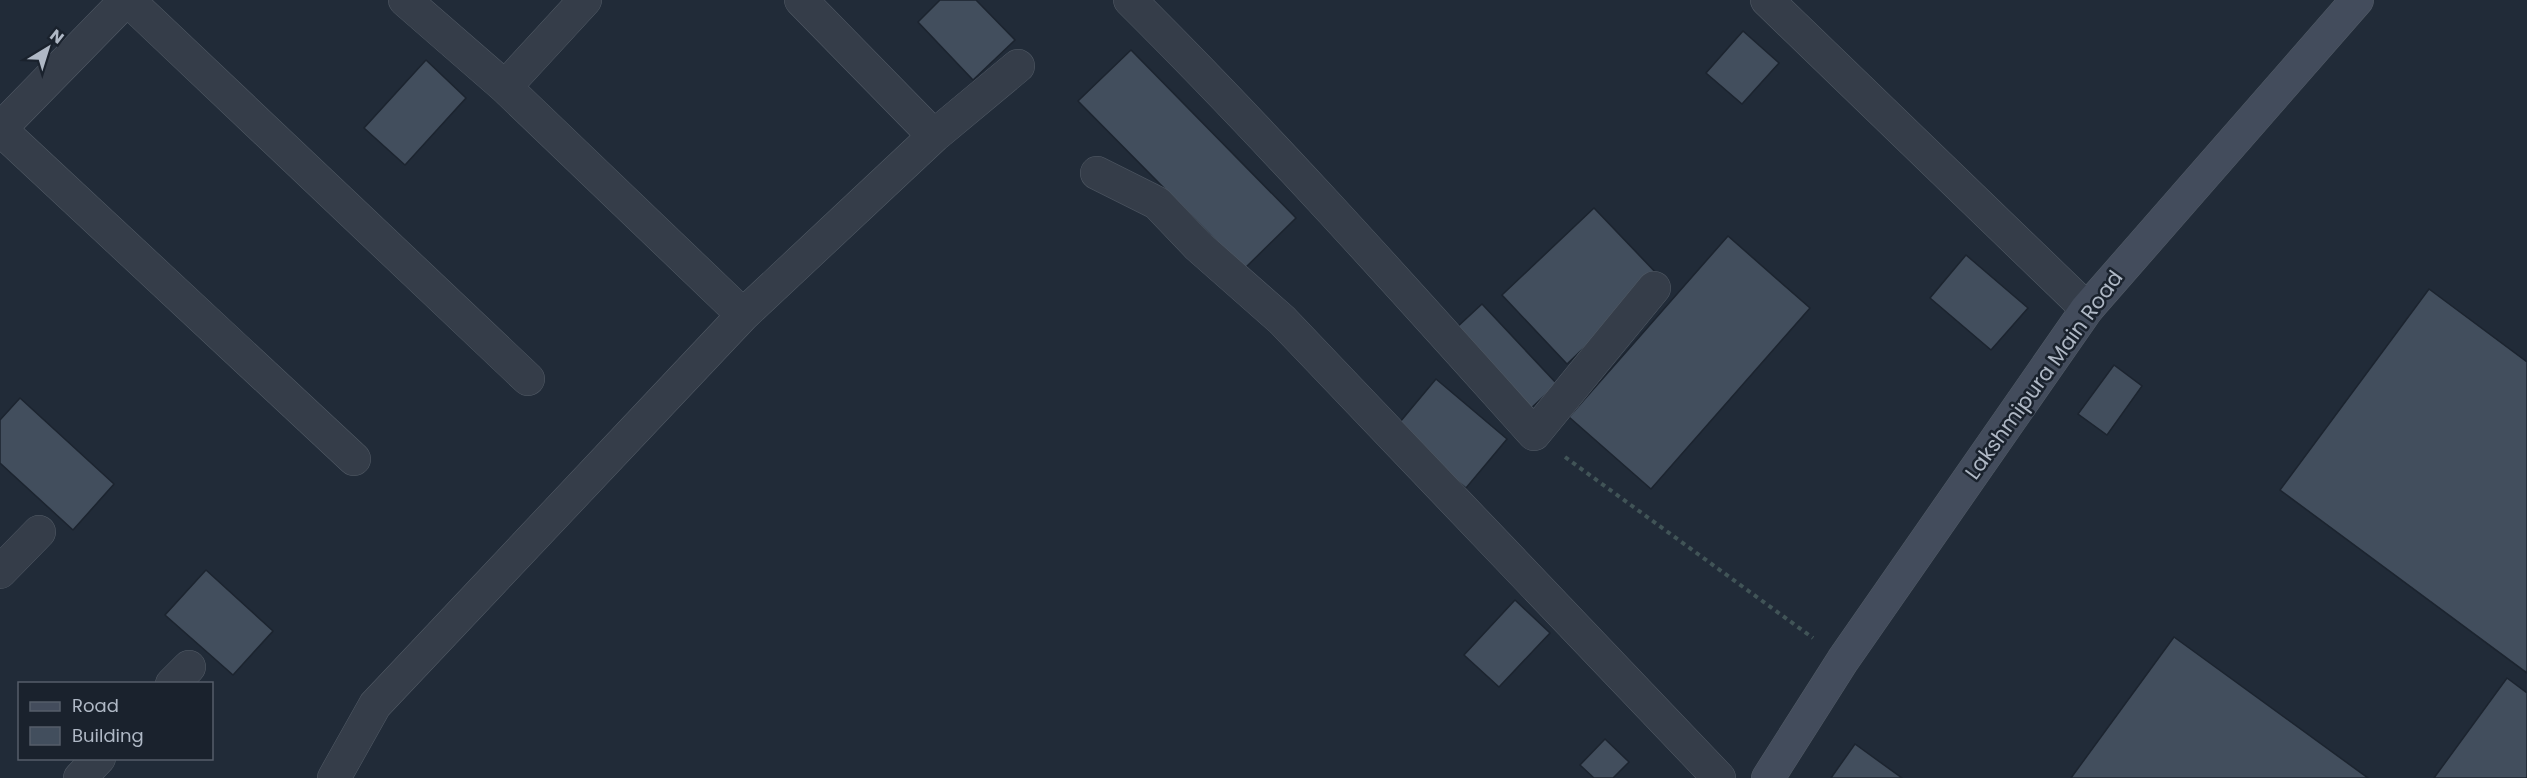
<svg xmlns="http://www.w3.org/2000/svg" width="2527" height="778" viewBox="0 0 2527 778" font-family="Poppins,sans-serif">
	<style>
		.building { fill: #424e5d; stroke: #1c242f; stroke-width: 1.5 }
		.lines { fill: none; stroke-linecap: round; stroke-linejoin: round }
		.minor-casing { stroke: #525b66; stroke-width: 34 }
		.secondary-casing { stroke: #525b66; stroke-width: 34 }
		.path { stroke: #415457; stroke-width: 4; stroke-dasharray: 4.5 4.5; stroke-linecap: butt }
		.minor { stroke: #353d49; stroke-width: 33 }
		.secondary { stroke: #434c5c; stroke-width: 33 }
		.labels { text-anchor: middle; stroke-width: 5; stroke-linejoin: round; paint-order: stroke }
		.street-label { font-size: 21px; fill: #afb8c5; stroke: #1a222d }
	</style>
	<rect width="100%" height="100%" fill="#212b38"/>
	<!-- building -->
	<path class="building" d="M940 0H976L1015 40 973 80 918 22Z
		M1743 31 1779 63 1742 104 1706 73Z
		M1131 50 1296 218 1244 269 1078 101Z
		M426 60 466 98 405 165 364 128Z
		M1594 208 1659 276 1567 364 1502 295Z
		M1728 236 1810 308 1651 489 1569 417Z
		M1966 255 2028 308 1991 350 1930 298Z
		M2429 289 2527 362V673L2280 490Z
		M1482 304 1557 384 1528 411 1454 330Z
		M2114 365 2142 386 2107 435 2078 414Z
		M1436 379 1507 439 1466 488 1395 428Z
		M20 398 114 484 73 530 0 463V420Z
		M206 570 273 631 233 675 165 615Z
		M1515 600 1550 633 1499 687 1464 655Z
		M2174 637 2368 778H2071Z
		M2507 678 2527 693V778H2434Z
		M1605 739 1629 762 1613 778H1594L1580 765Z
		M1855 744 1902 778H1831Z"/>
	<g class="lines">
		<defs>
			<path id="minor" d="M126 0 0 129 354 459
				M128 0 528 379
				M405 0 505 87 743 315
				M801 0 934 136
				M1130 0C1270 139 1402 287 1534 434L1654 288
				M1767 0 2087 309
				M505 87 585 0
				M1097 173 1157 203 1198 246 1282 320 1719 778
				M0 572 39 532
				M172 684 189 667
				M80 778 99 758
				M334 778 375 705 743 315 934 136 1018 66"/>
			<path id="secondary" d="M1768 778 1843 660 2087 309 2357 0"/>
		</defs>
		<!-- minor casing -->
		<use href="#minor" class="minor-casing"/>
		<!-- secondary casing -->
		<use href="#secondary" class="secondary-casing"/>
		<!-- path -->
		<path class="path" d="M1565 457 1813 638"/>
		<!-- minor -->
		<use href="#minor" class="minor"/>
		<!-- secondary -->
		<use href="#secondary" class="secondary"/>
	</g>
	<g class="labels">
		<!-- street labels -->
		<g class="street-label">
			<text transform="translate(2044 375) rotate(-54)" y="7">Lakshmipura Main Road</text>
		</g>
	</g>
	<!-- legend -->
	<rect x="18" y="682" width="195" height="78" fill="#1a222d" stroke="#565e6a" stroke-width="1.5"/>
	<rect x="30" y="702" width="30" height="9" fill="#434c5c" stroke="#565e6a" stroke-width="1.5"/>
	<text x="72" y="712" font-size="18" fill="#afb8c5">Road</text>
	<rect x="30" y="727" width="30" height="18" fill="#424e5d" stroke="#565e6a" stroke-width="1.5"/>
	<text x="72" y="742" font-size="18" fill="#afb8c5">Building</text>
	<!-- north arrow -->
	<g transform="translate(48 48) rotate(38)" stroke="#1a222d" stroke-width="4.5" paint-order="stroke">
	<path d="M0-4.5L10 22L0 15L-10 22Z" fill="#afb8c5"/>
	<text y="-9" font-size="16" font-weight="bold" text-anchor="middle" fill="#afb8c5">N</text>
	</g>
</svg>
